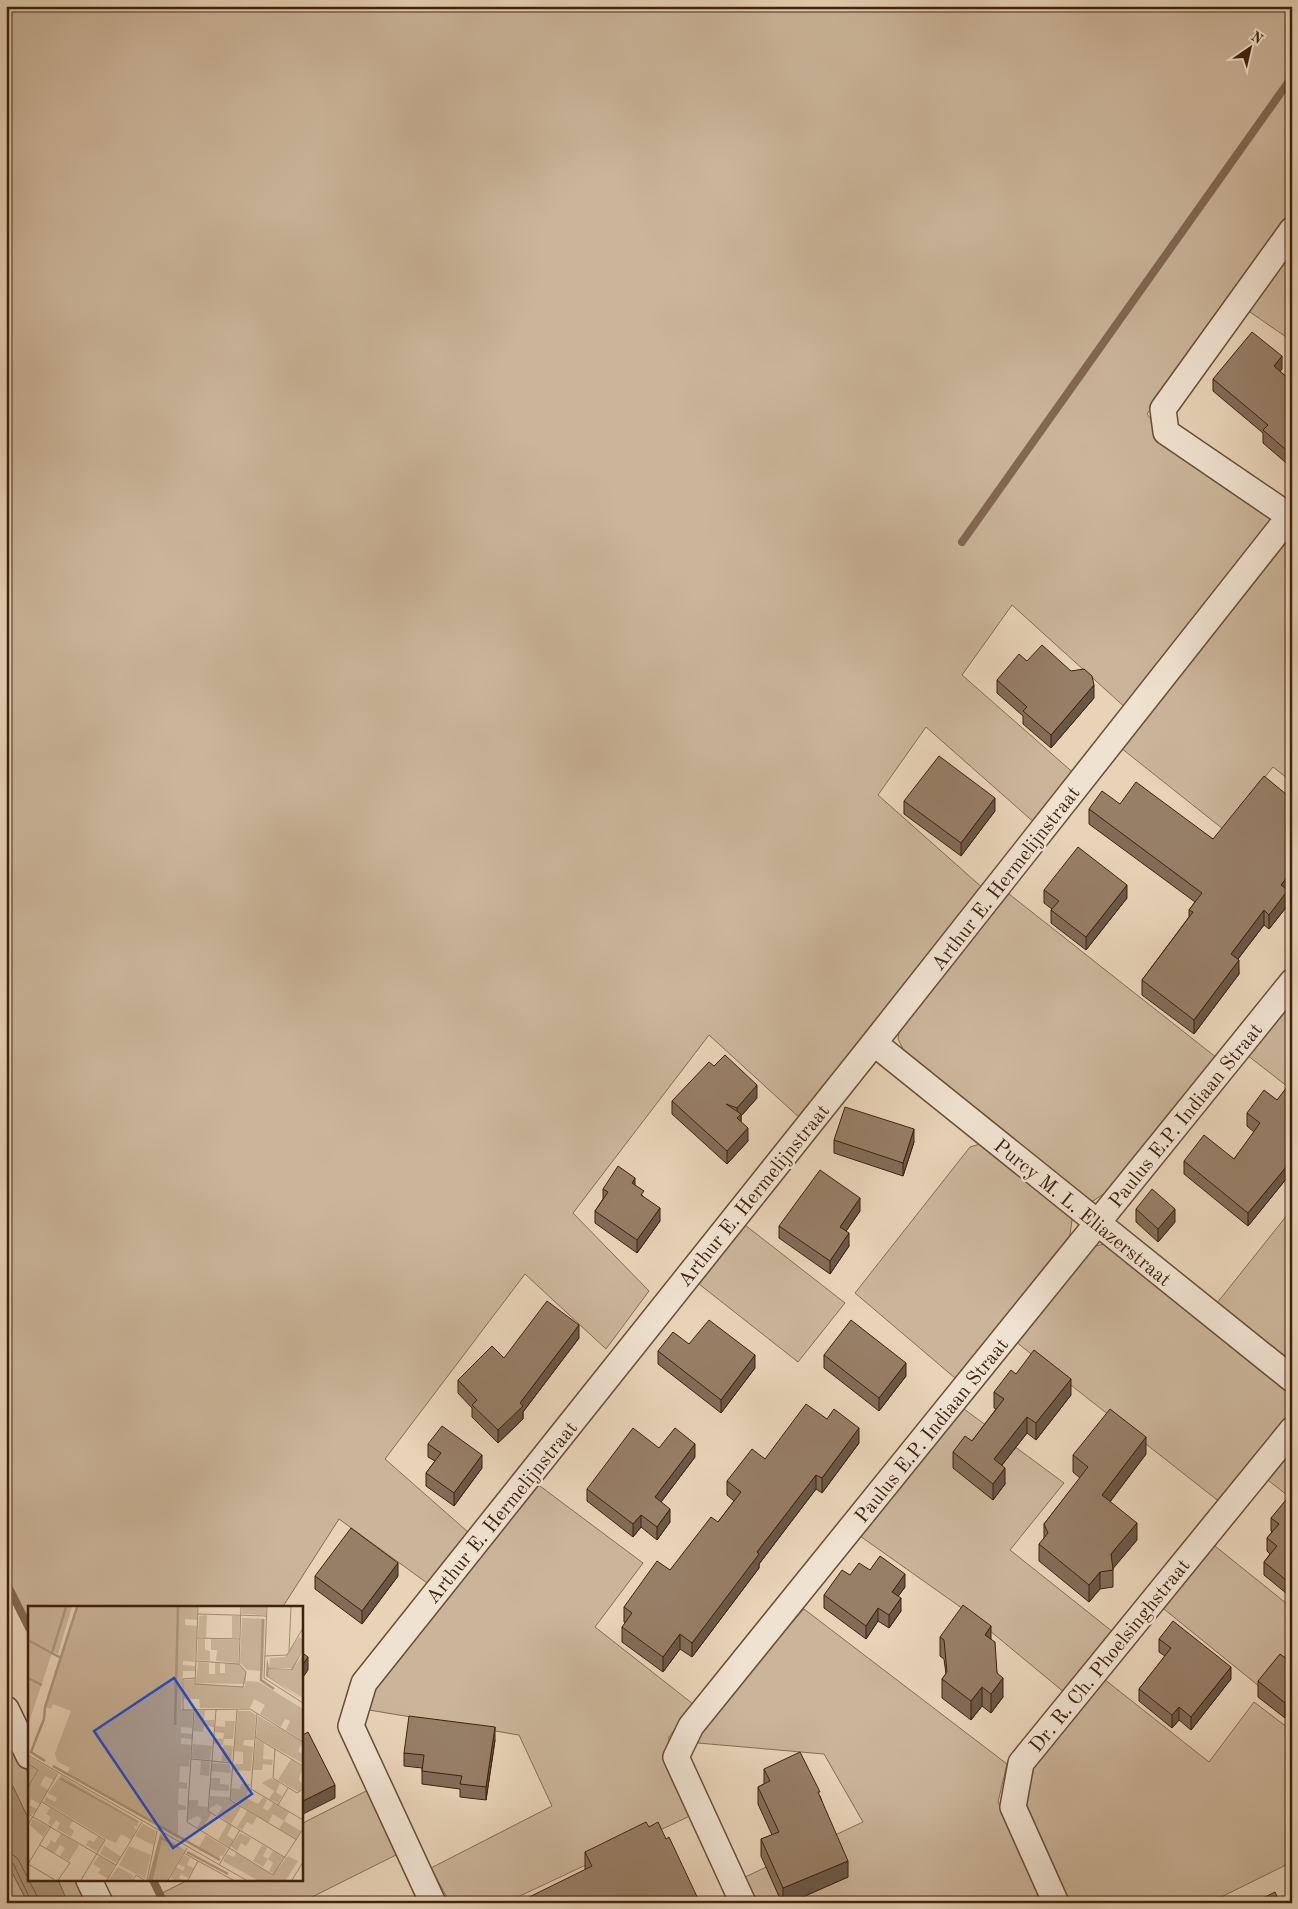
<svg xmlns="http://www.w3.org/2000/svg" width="1298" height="1909" viewBox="0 0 1298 1909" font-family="'Old Standard TT',serif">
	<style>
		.grass { fill: #cbb59a; stroke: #856c54 }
		.water { fill: #af977e; stroke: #826851 }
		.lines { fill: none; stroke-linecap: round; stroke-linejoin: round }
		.shore { stroke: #775c46; stroke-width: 1 }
		.stream { stroke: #826851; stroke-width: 8 }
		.street-casing { stroke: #694e38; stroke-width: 28 }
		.street { stroke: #f0e2d0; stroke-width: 25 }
		.wall { fill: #826c58; stroke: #3f220e }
		.shaded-wall { fill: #6a5847; stroke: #3f220e }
		.building { fill: #977e66; stroke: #3f220e }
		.labels { text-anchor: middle; stroke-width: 5; stroke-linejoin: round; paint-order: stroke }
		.street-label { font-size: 20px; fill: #3f220e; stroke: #f0e2d0 }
		.inset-river { fill: none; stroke: #af977e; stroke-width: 2.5 }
		.inset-road { fill: none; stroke: #a48c73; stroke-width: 1 }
		.view { fill: #1d4ed8; fill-opacity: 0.15; stroke: #1d4ed8; stroke-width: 2.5 }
		.inset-edge { fill: none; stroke: #3f220e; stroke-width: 2.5 }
	</style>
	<rect width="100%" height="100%" fill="#e8d3b7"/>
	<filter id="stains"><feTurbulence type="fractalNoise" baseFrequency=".004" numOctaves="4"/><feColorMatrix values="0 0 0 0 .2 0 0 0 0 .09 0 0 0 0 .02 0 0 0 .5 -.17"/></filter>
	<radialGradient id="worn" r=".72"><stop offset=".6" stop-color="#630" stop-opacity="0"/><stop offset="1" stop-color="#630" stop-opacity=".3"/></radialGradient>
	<!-- grass -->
	<path class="grass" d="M6 6H1292V211L1147 414 1156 426 1270 518 1273 527 1128 710 1012 605 962 675 1077 776 1037 825 926 727 878 795 985 890 802 1120 709 1035 573 1213 649 1291 606 1349 525 1274 385 1459 468 1532 427 1583 339 1519 282 1608H29V1628L6 1582Z
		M1292 250V341L1247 310Z
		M1292 542V782L1273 767 1223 829 1121 748 1282 545Z
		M1009 894 1217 1058 1114 1187 1093 1201 1078 1196 906 1055 898 1039 900 1026Z
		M1292 998V1090L1247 1055Z
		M983 1143 1065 1207 1072 1220 1070 1235 955 1378 855 1293 970 1147Z
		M1292 1209V1370L1213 1308Z
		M745 1225 845 1303 798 1362 699 1284Z
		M1105 1244 1282 1383 1289 1398 1286 1427 1221 1503 1016 1342 1090 1247Z
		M964 1409 1064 1483 1010 1550 1113 1632 1065 1693 966 1611 860 1536Z
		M1292 1442V1499L1264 1477Z
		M536 1483 643 1563 595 1627 693 1704 669 1737 668 1763 692 1815 505 1903H450L431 1868 552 1806 519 1735 363 1709 373 1686Z
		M1210 1542 1292 1608V1648L1260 1687 1159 1605Z
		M804 1609 1007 1764 998 1802 1046 1903H758L745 1877 863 1822 824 1754 698 1743 702 1725Z
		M1104 1679 1209 1762 1254 1702 1292 1731V1862L1209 1903H1066L1021 1798 1035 1759Z
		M6 1729 29 1775V1820L6 1772Z
		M368 1790 400 1853 300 1903H164L160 1894 188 1880H301V1824Z
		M6 1861 28 1903H6Z
		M58 1880H80L91 1903H68Z"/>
	<!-- water -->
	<path class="water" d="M6 1772 29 1820V1880H58L68 1903H28L6 1861Z"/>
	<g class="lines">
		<!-- shore -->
		<path class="shore" d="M6 1854 13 1855 18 1859 37 1896 38 1903
			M6 1860 13 1863 32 1903"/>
		<!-- stream -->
		<path class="stream" d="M962 542 1292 77
			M6 1582 29 1628
			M153 1880 164 1903"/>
		<defs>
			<path id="street" d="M1292 230 1163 409 1166 432 1292 518
				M874 1043 1292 1379
				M6 1709 29 1756
				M89 1880 100 1903
				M433 1903 351 1726 364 1683 874 1043 1289 517
				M743 1903 676 1757 691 1726 1292 982
				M1056 1903 1013 1807 1021 1763 1292 1430"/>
		</defs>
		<!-- street casing -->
		<use href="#street" class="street-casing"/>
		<!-- street -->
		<use href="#street" class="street"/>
	</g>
	<!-- wall -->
	<path class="wall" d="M1282 369 1280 371 1292 382V468L1263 443V433L1213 391V379Z
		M1027 661 1094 698 1051 748 1023 724V716L997 693V680Z
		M1292 799V886L1288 891V905L1269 929 1264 925 1238 959 1239 974 1194 1034 1142 995V980L1189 917V910L1195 902 1089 824V809L1120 804 1213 839Z
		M904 801 995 811 961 856 904 814Z
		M1044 890 1127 898 1086 950 1051 923V910L1052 909 1044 903Z
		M714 1066 757 1098 741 1116V1122L748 1141 727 1164 672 1114V1101Z
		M1292 1091V1174L1291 1173 1248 1226 1184 1174V1161L1234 1159 1254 1132 1247 1126V1113L1277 1100Z
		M834 1140 914 1142 903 1176 834 1153Z
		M635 1185 660 1221 637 1253 595 1223V1211L603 1199V1189Z
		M1136 1209 1175 1222 1158 1242 1136 1222Z
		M860 1211 846 1231 849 1246 830 1274 779 1238V1226Z
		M579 1338 523 1412V1419L498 1443 472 1417V1408L458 1393V1380L504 1358Z
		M689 1344 755 1368 721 1413 658 1364V1351Z
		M824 1355 906 1376 879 1411 824 1368Z
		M1016 1374 1071 1395 1036 1440 1027 1433 1002 1465 1005 1484 993 1500 953 1468V1452L972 1441 996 1409 994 1408V1392Z
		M859 1443 822 1493 816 1489 759 1564V1568L692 1657 680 1649 663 1672 622 1642V1627L626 1623 624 1622V1607L670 1570 718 1522 734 1501 727 1495V1481L765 1459Z
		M428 1444 482 1468 454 1506 426 1486V1473L435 1461 428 1457Z
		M659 1448 695 1457 661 1502 670 1522 657 1540 641 1527 633 1537 587 1501V1489Z
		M1146 1454 1110 1502 1137 1540 1113 1568V1587L1100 1589 1089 1602 1039 1561V1544L1044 1539V1524L1080 1478 1073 1472V1455Z
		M1292 1496V1598L1264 1575V1562L1270 1554 1267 1551V1538L1272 1532 1271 1531V1518Z
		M870 1570 905 1587 898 1596 901 1611 889 1628 878 1621 866 1639 824 1608V1595L850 1575Z
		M315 1576H398L362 1624 315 1589Z
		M940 1637 991 1639 997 1673 1003 1697 991 1713 982 1706 971 1720 942 1698V1679L946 1674 944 1659 940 1656Z
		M1159 1639 1231 1679 1191 1730 1179 1720 1172 1728 1139 1701V1689L1165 1656 1159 1652Z
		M1292 1663V1710L1285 1718 1258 1697V1681Z
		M495 1740 486 1800 460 1797V1789L422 1784V1768L404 1766V1753Z
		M764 1769 820 1796 848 1877 789 1903H782L761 1856V1839L772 1835 758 1804V1787L764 1784Z
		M649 1827 666 1839 700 1903 585 1869V1852Z"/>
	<!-- shaded-wall -->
	<path class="shaded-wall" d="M1282 356V369L1274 379V366Z
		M1094 685V698L1051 748V735Z
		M995 798V811L961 856V843Z
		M1292 871V886L1288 891V905L1269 929V915L1281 885Z
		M1127 885V898L1086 950V937Z
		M1264 910V925L1231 968V954Z
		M1239 960V974L1194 1034V1020Z
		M757 1085V1098L741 1116V1127L737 1131V1108Z
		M748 1128V1141L727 1164V1151Z
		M914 1129V1142L903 1176V1163Z
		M1291 1161V1173L1248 1226V1213Z
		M635 1178V1190L632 1183Z
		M860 1198V1211L840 1240V1227Z
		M660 1208V1221L637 1253V1240Z
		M1175 1209V1222L1158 1242V1229Z
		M849 1233V1246L830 1274V1261Z
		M579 1325V1338L523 1412V1419L498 1443V1430L520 1403Z
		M755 1355V1368L721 1413V1400Z
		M906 1363V1376L879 1411V1398Z
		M1071 1379V1395L1036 1440V1423Z
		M1027 1417V1433L994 1475V1459Z
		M859 1428V1443L822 1493V1478Z
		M1146 1437V1454L1102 1512V1495Z
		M695 1444V1457L655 1510V1497Z
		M482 1455V1468L454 1506V1493Z
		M1005 1468V1484L993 1500V1484Z
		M816 1475V1489L759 1564V1568L692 1657V1643L757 1552Z
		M670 1509V1522L657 1540V1527Z
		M641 1515V1527L633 1537V1524Z
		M1137 1523V1540L1111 1571V1554Z
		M398 1563V1576L362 1624V1611Z
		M1100 1572V1589L1089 1602V1585Z
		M905 1574V1587L892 1605V1592Z
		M901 1598V1611L889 1628V1615Z
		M878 1608V1621L866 1639V1626Z
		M991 1626V1645L985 1635Z
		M680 1634V1649L663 1672V1657Z
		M308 1657V1670L301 1680V1667Z
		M1231 1667V1679L1191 1730V1717Z
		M1003 1678V1697L991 1713V1694Z
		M982 1687V1706L971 1720V1701Z
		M1292 1695V1710L1285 1718V1703Z
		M1179 1707V1720L1172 1728V1715Z
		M495 1727V1740L486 1800V1787Z
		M335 1785V1798L301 1815V1802Z
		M848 1861V1877L789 1903H783V1888Z"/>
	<!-- building -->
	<path class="building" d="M1252 332 1282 356 1274 366 1292 382V455L1263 430 1268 425 1213 379Z
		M1042 645 1071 671 1084 669 1092 676 1094 685 1051 735 1023 711 1027 707 997 680 1019 654 1027 661Z
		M939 756 995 798 961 843 904 801Z
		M1264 776 1292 799V871L1281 885 1288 890 1269 915 1264 910 1231 954 1239 960 1194 1020 1142 980 1193 912 1189 910 1202 893 1089 809 1102 791 1120 804 1136 782 1213 839Z
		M1078 847 1127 885 1086 937 1051 910 1059 901 1044 890Z
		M725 1055 757 1085 737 1108 726 1104 741 1114 737 1118 748 1128 727 1151 672 1101 709 1062 714 1066Z
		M1287 1087 1292 1091V1161H1291L1248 1213 1184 1161 1204 1135 1234 1159 1260 1123 1247 1113 1264 1090 1277 1100Z
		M845 1107 914 1129 903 1163 834 1140Z
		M618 1166 635 1178 632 1183 644 1191 641 1195 660 1208 637 1240 595 1211 608 1192 603 1189Z
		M820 1170 860 1198 840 1227 849 1233 830 1261 779 1226Z
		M1152 1189 1175 1209 1158 1229 1136 1209Z
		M547 1301 579 1325 520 1403 523 1406 498 1430 472 1405 477 1400 458 1380 492 1346 504 1358Z
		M709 1320 755 1355 721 1400 658 1351 673 1332 689 1344Z
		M851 1320 906 1363 879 1398 824 1355Z
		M1034 1350 1071 1379 1036 1423 1027 1417 994 1459 1005 1468 993 1484 953 1452 965 1436 972 1441 1004 1399 994 1392 1011 1370 1016 1374Z
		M806 1404 827 1419 834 1409 859 1428 822 1478 816 1475 757 1552 759 1554 692 1643 680 1634 663 1657 622 1627 632 1613 624 1607 657 1561 670 1570 711 1517 718 1522 741 1492 727 1481 752 1449 765 1459Z
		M1110 1409 1146 1437 1102 1495 1137 1523 1111 1554 1113 1570 1100 1572 1089 1585 1039 1544 1048 1533 1044 1524 1088 1467 1073 1455Z
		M442 1426 482 1455 454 1493 426 1473 441 1453 428 1444Z
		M633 1428 659 1448 675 1428 695 1444 655 1497 670 1509 657 1527 641 1515 633 1524 587 1489Z
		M1290 1495 1292 1496V1585L1264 1562 1277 1546 1267 1538 1279 1524 1271 1518Z
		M351 1528 398 1563 362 1611 315 1576Z
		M880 1556 905 1574 892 1592 901 1598 889 1615 878 1608 866 1626 824 1595 842 1570 850 1575 859 1563 870 1570Z
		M963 1605 991 1626 985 1635 995 1642 997 1673 1003 1678 991 1694 982 1687 971 1701 942 1679 947 1672 944 1640 940 1637Z
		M1173 1621 1231 1667 1191 1717 1179 1707 1172 1715 1139 1689 1171 1648 1159 1639Z
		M301 1652 308 1657 301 1667Z
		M1280 1654 1292 1663V1695L1285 1703 1258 1681Z
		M409 1716 495 1727 486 1787 460 1784 462 1776 422 1771 424 1755 404 1753Z
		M308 1732 335 1785 301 1802V1736Z
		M800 1752 820 1792H818L848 1861 783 1888 761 1839 779 1832 758 1787 770 1781 764 1769Z
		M646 1822 649 1827 658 1822 666 1839 669 1837 700 1903H517L592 1866 585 1852Z
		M1275 1892 1280 1903H1253Z"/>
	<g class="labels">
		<!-- street labels -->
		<g class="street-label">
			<text transform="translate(1005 878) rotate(-52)" y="7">Arthur E. Hermelijnstraat</text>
			<text transform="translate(1185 1115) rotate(-51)" y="7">Paulus E.P. Indiaan Straat</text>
			<text transform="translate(753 1195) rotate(-51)" y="7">Arthur E. Hermelijnstraat</text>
			<text transform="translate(1083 1212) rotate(39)" y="7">Purcy M. L. Eliazerstraat</text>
			<text transform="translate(931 1430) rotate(-51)" y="7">Paulus E.P. Indiaan Straat</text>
			<text transform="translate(501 1512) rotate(-51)" y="7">Arthur E. Hermelijnstraat</text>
			<text transform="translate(1109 1655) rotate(-51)" y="7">Dr. R. Ch. Phoelsinghstraat</text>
		</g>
	</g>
	<!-- overview -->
	<g transform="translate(28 1606)">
		<rect width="275" height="275" fill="#e8d3b7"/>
		<path d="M49 1H169V14L157 13V19L169 20 167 56 155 55V59L167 60V65H155L153 103 165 105 164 122 153 121V127L164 128V133L153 132V138L163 139 161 161 152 160 151 176 159 177V183L151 182 150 198 158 200V204H150V232L39 168 42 162 29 155 27 147 43 105 25 98 23 103 17 101ZM214 1H238V9L214 8ZM179 9 178 32 170 31 171 10ZM204 10H212L211 32H204ZM214 12 237 13 235 65 219 64 212 57ZM271 31 275 34V44L265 62H241L242 52 257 51ZM170 33H177V44L182 45V55L169 54ZM183 33 211 34 210 57 188 55 189 44H183ZM0 34 24 47 0 119ZM275 48V92L240 70 241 63 265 64ZM170 56 181 57V68H187V57H192V67H197V57L210 58 218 65V78L168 77ZM167 73 166 77 216 81 219 75 231 76 275 103V135L258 124 262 115 257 113 253 121 232 108 237 99 226 93 222 102H172L171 93H155L156 74ZM177 104 176 114H186V121L176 120 175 126 165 125 167 106ZM210 105H222L228 109 226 134H216L215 139 225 141 223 165 204 164 205 158H215V146L206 145ZM230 110 275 136 270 145 275 148 274 157 228 131ZM197 115H207L205 133H196L195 139 186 138V132L195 133 196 127 187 126V120L197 121ZM228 133 236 137 235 153 245 154 244 159 235 158 234 164H225ZM165 138 184 140 182 154 164 152ZM195 139 205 140 203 156 194 155ZM0 150 29 167 26 174 17 170 12 179 20 184 12 198 3 193 1 199 9 203 4 209 0 207ZM263 153 275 161 271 173 275 181 271 186 250 174ZM173 155 182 156 181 170 172 169ZM184 157 202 158 203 167 183 165ZM33 169 111 215 109 221 105 219 108 224 103 234 93 228 88 237 78 233 16 196 18 191 27 196 29 192 20 187ZM183 172H192V178L201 179V185L182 184ZM243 172 252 177 248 186 254 190 250 197 241 193 246 185 234 177ZM213 178H222L218 192 230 198 235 191 239 194 235 202 240 205 245 197 261 206 256 215 245 208 240 217 203 193V182L212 183ZM182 190 200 191 213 201 203 218 189 209 194 201 189 198 181 203ZM160 194H170V200L179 201 183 208 174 224 169 222 174 213 169 210 159 215ZM22 202 45 215 41 221 46 225 43 231 29 223 32 217 28 214 24 220 20 217 23 211 18 208ZM219 205 229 211 224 219 219 216 214 224 209 221ZM5 213 21 221 15 231 2 219ZM256 215 273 225 268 233 251 223ZM200 217 204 220 199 229 206 234 201 241 190 234ZM115 218 128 225 125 239 107 230ZM33 227 51 239 41 255 32 250 37 242 32 239 27 247 18 243 23 234 27 237ZM132 227 157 244 139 274H125L134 234 155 243 134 230 131 232 120 274ZM212 227 223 232 218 240 213 237 209 245 203 240ZM178 229 199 242 195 251 193 249 190 253 170 243ZM70 230 76 235 69 246 58 239 61 234 66 236ZM76 239 93 251 88 257 72 248ZM234 239 239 242 235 250 240 253 235 261 225 255ZM101 240 123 249 117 273 91 259ZM245 245 256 251 246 268 241 265 245 257 240 253ZM208 247 245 269 260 250 270 255 258 274H229L195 255 199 248 206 251ZM156 249 162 252 159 259 166 262 160 272 153 268 151 272 154 274H147L142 271 148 261 155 265 157 261 150 258ZM71 250 87 258 80 273 70 267 73 263 65 258ZM90 261 105 269 104 274H80Z" fill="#cbb59a"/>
		<path d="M0 1H44L30 48 0 34Z" fill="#cbb59a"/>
		<path d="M275 44 265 64 241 63 240 70 275 94 238 70 239 52 241 62 263 63ZM34 172 109 215V216L31 173ZM132 229 155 244 134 234 125 274H120Z" fill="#af977e"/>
		<path class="inset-river" d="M235 13 233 74 246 83M0 34 33 52M24 47 38 1M0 72 14 79M147 119 150 1M17 155 3 146 16 113 17 101 49 1M25 160 192 254M159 246 200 268"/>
		<path class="inset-road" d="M170 1 167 78 215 81 218 66 211 58 213 1M239 1 236 72 275 97M170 8 238 10M169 32 212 33M261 45 263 1M237 50 259 49 275 22M168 55 211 58M167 72 155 73V104L222 103 275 136M166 104 159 216 245 269 275 223M188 104 180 205 258 252M209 104 202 194 269 234M229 108 223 183 275 214M227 131 275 160M247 143 245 172 269 187 275 183M0 149 218 274M163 153 204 157M0 158 10 164 0 181M14 196 77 234 53 274M250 199 260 182M0 208 88 259M0 219 30 167M12 239 42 257 30 274M156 247 170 255 160 274M170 255 205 274M0 258 23 220M0 258 27 274M191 259 212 224M79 274 114 216M105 274 108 269 116 274M119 274 129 225M140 274 159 242M264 274 275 256"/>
		<path class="view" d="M146 72 224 188 145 242 66 125Z"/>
		<rect width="275" height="275" class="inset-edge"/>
	</g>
	<!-- margin -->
	<rect width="1298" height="1909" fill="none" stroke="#e8d3b7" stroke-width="25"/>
	<rect x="8" y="8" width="1283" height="1894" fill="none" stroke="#3f220e" stroke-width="2.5"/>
	<rect x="12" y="12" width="1273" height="1884" fill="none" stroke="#3f220e"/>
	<!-- north arrow -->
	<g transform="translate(1250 48) rotate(34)" stroke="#f0e2d0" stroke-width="4" paint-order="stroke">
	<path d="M0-4L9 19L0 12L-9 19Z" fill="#3f220e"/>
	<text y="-8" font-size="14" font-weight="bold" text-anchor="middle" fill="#3f220e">N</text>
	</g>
	<rect width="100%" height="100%" filter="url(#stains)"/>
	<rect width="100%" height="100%" fill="url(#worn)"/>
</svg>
